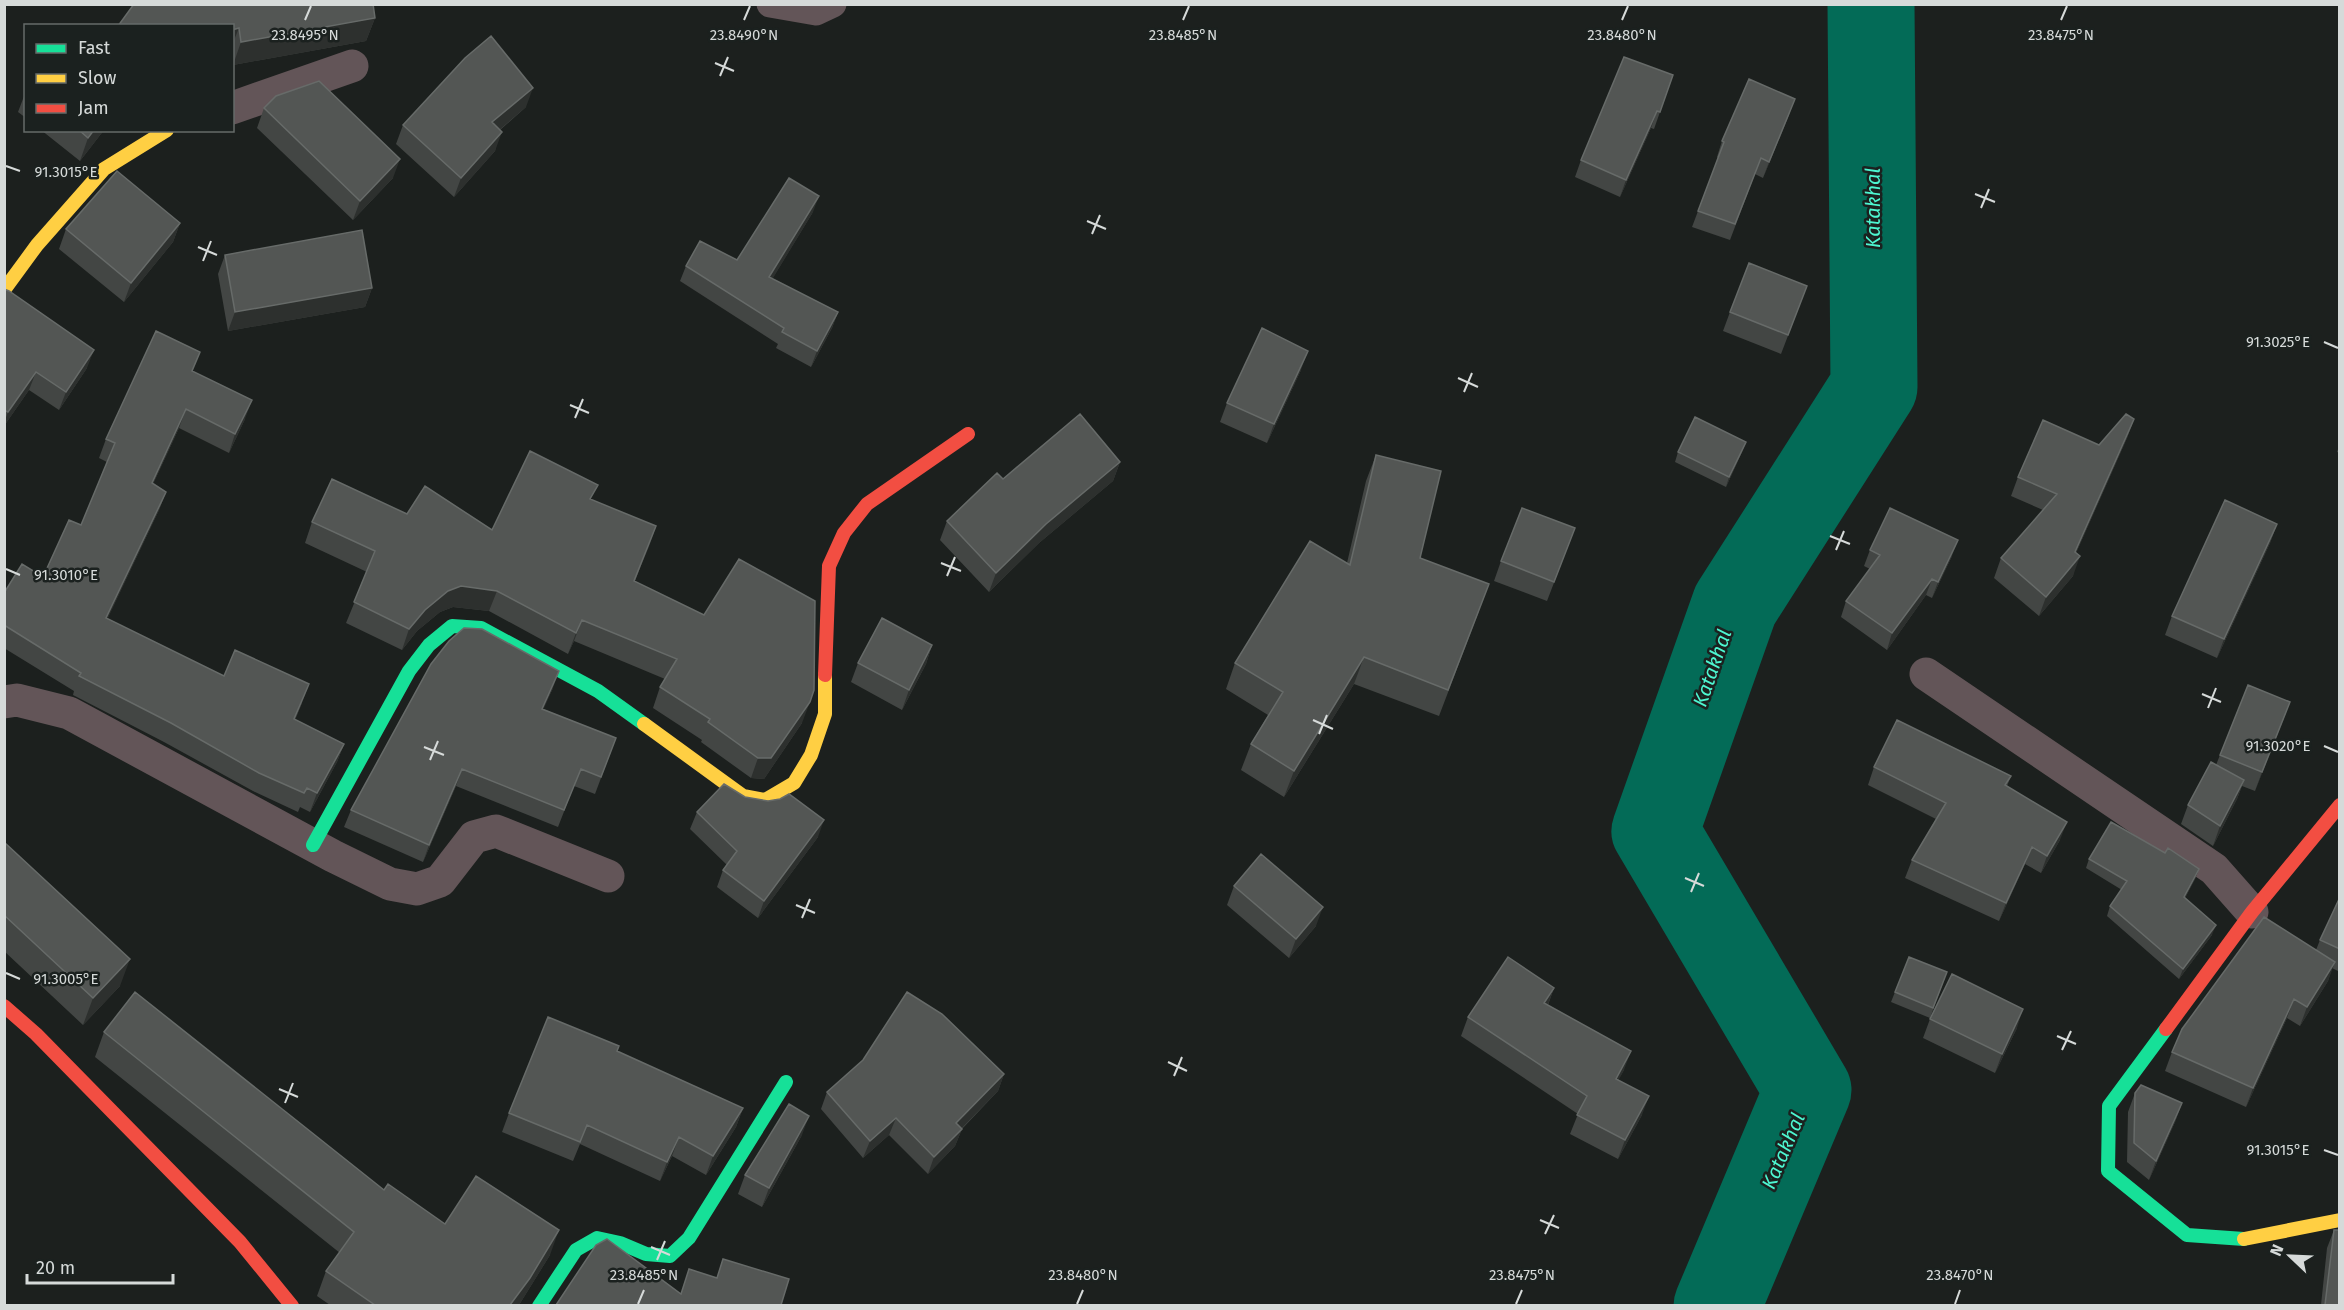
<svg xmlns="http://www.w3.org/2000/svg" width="2344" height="1310" viewBox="0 0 2344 1310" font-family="'Fira Sans',sans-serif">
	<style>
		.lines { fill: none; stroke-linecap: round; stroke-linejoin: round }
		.river { stroke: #036b57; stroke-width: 87 }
		.lane { stroke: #635558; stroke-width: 27 }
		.street { stroke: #635558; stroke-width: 33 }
		.fast { stroke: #16e098; stroke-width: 14 }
		.slow { stroke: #ffcf43; stroke-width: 14 }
		.jam { stroke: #f24e42; stroke-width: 14 }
		.wall { fill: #434644 }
		.shaded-wall { fill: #2d302e }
		.building { fill: #535654; stroke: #676b69; stroke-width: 1.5 }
		.ticks { fill: none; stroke: #d6dad9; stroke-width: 2 }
		.labels { text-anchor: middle; stroke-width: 5; stroke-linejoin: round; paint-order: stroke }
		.water-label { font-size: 20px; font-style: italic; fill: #4df6d1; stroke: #1b211f }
		.ticks-label { font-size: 15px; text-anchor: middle; fill: #d6dad9; stroke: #1b211f; stroke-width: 5; stroke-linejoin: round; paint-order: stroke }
	</style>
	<rect width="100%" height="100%" fill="#1c201e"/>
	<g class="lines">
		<!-- river -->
		<path class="river" d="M1717 1306 1808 1090 1655 831 1735 605 1874 387 1871 4"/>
		<!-- lane -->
		<path class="lane" d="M770 4 816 12 833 4"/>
		<!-- street -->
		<path class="street" d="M232 108 352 66
			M1926 674 2214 869 2252 912
			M4 702 17 700 69 713 333 856 390 884 417 889 440 881 474 837 496 831 608 876"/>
		<!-- fast -->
		<path class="fast" d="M313 845 409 671 429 645 452 626 481 628 598 691 644 724
			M2166 1029 2109 1106 2108 1171 2187 1235 2244 1239
			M539 1306 576 1250 597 1238 620 1243 646 1254 670 1256 689 1238 786 1082"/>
		<!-- slow -->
		<path class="slow" d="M4 290 37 245 104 169 167 130
			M644 724 743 796 765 800 794 783 811 755 825 714V675
			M2244 1239 2340 1220"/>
		<!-- jam -->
		<path class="jam" d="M825 675 829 566 844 533 867 504 968 434
			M4 1006 36 1034 240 1242 292 1306
			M2166 1029 2252 912 2340 805"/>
	</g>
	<!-- wall -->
	<path class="wall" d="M375 18 366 41 233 65 232 26Z
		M1673 75 1654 129 1651 128 1620 197 1575 177 1581 160Z
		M26 91V118L18 112Z
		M526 107 500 130 495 151 454 197 396 144 403 125Z
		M264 108 393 178 353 220 257 128Z
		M1789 115 1763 178 1755 174 1730 240 1692 227 1718 158 1717 157 1722 141Z
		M41 130H104L80 161Z
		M813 212 772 279 838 312 832 328 811 367 776 348 778 344 680 281 686 266 737 260Z
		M180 223 173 242 124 302 59 249 66 229Z
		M225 255 372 288 365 307 228 331 218 274Z
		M1807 286 1781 354 1723 331 1730 312Z
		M4 289 87 368 59 410 29 390 4 426Z
		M1301 370 1267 443 1220 422 1227 403Z
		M193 371 245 419 229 453 179 428 153 484 166 492 159 510 107 619 224 676 302 703 295 720 344 744 337 762 310 812 300 807 298 812 253 791 164 742 73 695 74 691 4 648V593L43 577 81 525 107 462 99 458 106 439Z
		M2134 419 2127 438 2076 553 2073 576 2039 616 1994 578 2001 558 2043 510 2011 496 2018 477 2099 445Z
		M1746 442 1742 452 1726 487 1675 462 1678 452Z
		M2340 444V453L2337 452Z
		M1376 455 1420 558 1479 611 1439 716 1354 684 1284 797 1241 770 1251 744 1268 715 1226 689 1235 663 1347 563 1366 481Z
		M1120 462 1113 481 1039 543 989 592 940 540 947 521Z
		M592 500 656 526 635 581 802 723 764 779 751 778 701 742 702 740 653 708 660 687 665 679 574 641 568 654 489 611 453 607 440 612 417 631 402 650 346 623 367 572 305 543 312 522 407 514 492 530Z
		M2277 524 2270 543 2217 658 2165 635 2172 616Z
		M1575 528 1547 601 1494 581 1501 561Z
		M1870 550 1952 556 1932 598 1926 595 1887 650 1841 617 1846 601 1870 569 1864 566Z
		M932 645 926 664 902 710 851 682 858 663Z
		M2248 685 2290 702 2255 791 2242 786 2237 799 2213 846 2181 824 2188 805 2216 765Z
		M553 688 543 709 616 738 595 794 574 786 558 827 456 786 423 862 344 827 351 810Z
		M1874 767 2011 776 2007 786 2060 840 2041 873 2025 864 1999 921 1905 878 1912 860 1936 819 1868 785Z
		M745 797 768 801 780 799 818 837 758 918 717 887 723 870 727 865 690 829 697 812Z
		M4 842 120 986 83 1025 4 951Z
		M2165 853 2199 869 2195 879 2185 898 2212 935 2179 979 2107 916 2110 906 2122 890 2086 868 2089 859Z
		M1234 886 1316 926 1289 958 1227 905Z
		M2340 897V972L2332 968 2328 981 2300 1026 2287 1018 2246 1107 2165 1071 2172 1052 2316 950 2320 940Z
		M1909 957 1947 972 1930 1018 1891 1002Z
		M1554 988 1548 1005 1624 1070 1618 1080 1642 1115 1618 1159 1570 1134 1578 1114 1461 1036 1468 1017Z
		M1930 1019 2017 1028 1995 1073 1923 1038Z
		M104 1032 445 1224 550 1255 519 1305H330L317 1296 326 1271 340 1253 95 1057Z
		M617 1051 743 1108 736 1127 706 1175 672 1156 660 1181 580 1144 573 1161 502 1132 509 1113Z
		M1004 1074 998 1091 962 1129 955 1146 928 1174 889 1135 863 1158 821 1109 827 1092Z
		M2135 1093 2182 1103 2175 1122 2149 1180 2127 1162 2128 1112Z
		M802 1135 762 1207 738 1194 745 1175Z
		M2334 1230 2340 1305H2321L2327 1248Z"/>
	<!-- shaded-wall -->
	<path class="shaded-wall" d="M375 18 366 41 233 65 241 42Z
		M239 28 232 45V30Z
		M533 88 526 107 485 142 492 122Z
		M1795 99 1789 115 1763 178 1769 162Z
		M1657 111 1651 128 1620 197 1626 180Z
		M94 130H104L80 161 88 138Z
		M502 132 495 151 454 197 461 178Z
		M400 159 393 178 353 220 360 201Z
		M819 196 813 212 764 293 769 277Z
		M180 223 173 242 124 302 131 283Z
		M372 288 365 307 228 331 235 312Z
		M838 312 832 328 811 367 817 351Z
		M94 350 87 368 59 410 66 392Z
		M1308 351 1301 370 1267 443 1274 424Z
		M36 372 29 390 4 426V423L8 412Z
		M252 400 245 419 229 453 235 434Z
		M186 409 179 428 145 501 152 483Z
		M2134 419 2127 438 2069 569 2080 556 2073 576 2039 616 2046 597 2075 552Z
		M1746 442 1742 452 1726 487 1729 477Z
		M1120 462 1113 481 1039 543 989 592 996 573 1046 524Z
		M166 492 159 510 99 637 106 618Z
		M2277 524 2270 543 2217 658 2224 639Z
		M656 526 649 547 626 601Z
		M1958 540 1952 556 1932 598 1938 582Z
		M1932 579 1926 595 1887 650 1892 633Z
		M461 586 497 591 489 611 453 607 440 612 417 631 402 650 409 629 425 610 448 591Z
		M582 620 574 641 568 654 576 633Z
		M932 645 926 664 902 710 909 690Z
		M1364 657 1354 684 1284 797 1294 771Z
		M559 671 553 688 536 726 542 709Z
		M309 684 302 703 287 738 294 719Z
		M810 702 802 723 764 779 751 778 758 758Z
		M2290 702 2283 721 2255 791 2262 772Z
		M344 744 337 762 310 812 317 793Z
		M462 769 456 786 423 862 429 845Z
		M2244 780 2237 799 2213 846 2220 826Z
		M824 820 818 837 758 918 764 901Z
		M2067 822 2060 840 2041 873 2047 856Z
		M2032 847 2025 864 1999 921 2006 903Z
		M2199 869 2195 879 2180 907 2184 897Z
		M1323 907 1316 926 1289 958 1296 939Z
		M2216 925 2212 935 2179 979 2183 969Z
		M130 959 120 986 83 1025 93 998Z
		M2335 962 2328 981 2300 1026 2307 1007Z
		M1554 988 1547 1007 1544 1003Z
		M2294 999 2287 1018 2246 1107 2253 1088Z
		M2023 1009 2017 1028 1995 1073 2002 1054Z
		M1631 1051 1624 1070 1609 1098 1616 1079Z
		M1004 1074 998 1091 950 1140 956 1123Z
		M1649 1096 1642 1115 1618 1159 1625 1140Z
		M2182 1103 2175 1122 2149 1180 2156 1161Z
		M743 1108 736 1127 706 1175 713 1156Z
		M809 1116 802 1135 762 1207 769 1188Z
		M896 1118 889 1135 863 1158 870 1141Z
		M962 1129 955 1146 928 1174 934 1157Z
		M679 1137 672 1156 660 1181 667 1162Z
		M559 1230 550 1255 519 1305H510Z"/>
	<!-- building -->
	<path class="building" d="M134 4H373L375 18 241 42 239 28 232 30V26H118Z
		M491 36 533 88 492 122 502 132 461 178 403 125 465 58Z
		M1624 57 1673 75 1660 112 1657 111 1626 180 1581 160Z
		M1749 79 1795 99 1769 162 1761 158 1735 224 1698 211 1724 142 1722 141Z
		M319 81 400 159 360 201 264 108 276 96Z
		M79 130H94L88 138Z
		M117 171 180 223 131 283 66 229Z
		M789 178 819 196 769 277 838 312 817 351 782 332 784 328 686 266 700 241 737 260Z
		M362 230 372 288 235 312 225 255Z
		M1749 263 1807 286 1788 335 1730 312Z
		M4 289 9 291 94 350 66 392 36 372 8 412 4 410Z
		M1262 328 1308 351 1274 424 1227 403Z
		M156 331 200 352 192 371 252 400 235 434 186 409 152 483 166 492 106 618 224 676 235 650 309 684 294 719 344 744 317 793 307 788 304 793 259 773 171 723 79 676 81 673 4 625V593L22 564 43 577 69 520 81 525 115 443 106 439Z
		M1080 414 1120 462 1046 524 996 573 947 521 997 473 1003 479Z
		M2126 414 2134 419 2075 552 2080 556 2046 597 2001 558 2057 494 2018 477 2043 420 2099 445Z
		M1695 417 1746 442 1729 477 1678 452Z
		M530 451 598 485 590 499 656 526 634 581 704 615 739 559 815 601 814 690 810 702 771 758H758L708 722 710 719 660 687 677 659 582 620 576 633 497 591 461 586 448 591 425 610 409 629 354 602 375 551 312 522 332 479 407 514 425 486 492 530Z
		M1376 455 1441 471 1420 558 1489 584 1448 690 1364 657 1294 771 1251 744 1283 692 1235 663 1310 541 1350 565Z
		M2225 500 2277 524 2224 639 2172 616Z
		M1522 508 1575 528 1554 582 1501 561Z
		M1890 508 1958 540 1938 582 1932 579 1892 633 1846 601 1880 555 1870 550Z
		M882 618 932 645 909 690 858 663Z
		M464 628 482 629 559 671 542 709 616 738 601 777 581 769 564 810 462 769 429 845 351 810 431 664 449 641Z
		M2248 685 2290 702 2262 772 2220 755Z
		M1897 720 2011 776 2005 785 2067 822 2047 856 2032 847 2006 903 1912 860 1946 803 1874 767Z
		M2211 762 2244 780 2220 826 2188 805Z
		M724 784 745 797 768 801 780 799 789 794 824 820 764 901 723 870 737 851 697 812Z
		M2111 822 2165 853 2168 848 2199 869 2184 897 2216 925 2183 969 2110 906 2127 881 2089 859Z
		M4 842 130 959 93 998 4 915Z
		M1261 854 1323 907 1296 939 1234 886Z
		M2340 897V949L2320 940Z
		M2264 917 2335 962 2307 1007 2294 999 2253 1088 2172 1052 2182 1029Z
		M1508 957 1554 988 1544 1003 1631 1051 1616 1079 1649 1096 1625 1140 1577 1115 1587 1096 1468 1017Z
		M1909 957 1947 972 1933 1008 1895 992Z
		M1952 974 2023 1009 2002 1054 1930 1019Z
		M135 992 384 1190 388 1184 445 1224 476 1176 559 1230 530 1278 510 1305H375L326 1271 354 1232 104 1032Z
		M907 992 942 1014 1004 1074 956 1123 962 1129 934 1157 896 1118 870 1141 827 1092 863 1060Z
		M548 1017 619 1046 617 1051 743 1108 713 1156 679 1137 667 1162 587 1125 580 1142 509 1113Z
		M2141 1085 2182 1103 2156 1161 2134 1143 2135 1093Z
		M789 1104 809 1116 769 1188 745 1175Z
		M2334 1230H2340V1305H2325Z
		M607 1239 681 1294 689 1269 717 1278 723 1259 789 1279 781 1305H556L596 1245Z"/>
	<!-- ticks -->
	<path class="ticks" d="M305 20 311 6M744 20 750 6M1183 20 1189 6M1622 20 1628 6M2061 20 2067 6M715 63 734 71M720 76 728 57M6 166 20 171M1975 194 1995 202M1981 208 1989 189M1087 221 1106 229M1092 234 1100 215M198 247 217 255M203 261 211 241M2324 342 2338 348M1458 378 1478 387M1464 392 1472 373M570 405 589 413M575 418 583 399M1830 536 1850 544M1836 550 1844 531M941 563 961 571M6 569 20 575M947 576 955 557M2202 694 2221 702M2208 708 2216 688M1313 720 1333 729M1319 734 1327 715M2324 746 2338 752M424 747 444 755M430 760 438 741M1685 878 1704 886M1691 892 1699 873M796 905 815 913M802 918 810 899M6 973 20 979M2057 1036 2076 1044M2062 1050 2071 1031M1168 1062 1187 1071M1174 1076 1182 1057M279 1089 298 1097M285 1103 293 1083M2324 1150 2338 1155M1540 1220 1559 1228M1545 1234 1554 1215M651 1247 670 1255M657 1260 665 1241M638 1304 644 1290M1077 1304 1083 1290M1516 1304 1522 1290M1955 1304 1960 1290"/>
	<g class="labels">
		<!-- water labels -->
		<g class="water-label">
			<text transform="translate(1873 208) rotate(-90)" y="7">Katakhal</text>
			<text transform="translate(1712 668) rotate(-71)" y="7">Katakhal</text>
			<text transform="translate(1783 1151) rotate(-67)" y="7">Katakhal</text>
		</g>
	</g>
	<g class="ticks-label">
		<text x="744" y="40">23.8490°N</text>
		<text x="1183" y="40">23.8485°N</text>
		<text x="1622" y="40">23.8480°N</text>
		<text x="305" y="40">23.8495°N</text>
		<text x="2061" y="40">23.8475°N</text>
		<text x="66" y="177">91.3015°E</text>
		<text x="2278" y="347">91.3025°E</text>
		<text x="66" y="580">91.3010°E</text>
		<text x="2278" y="751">91.3020°E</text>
		<text x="66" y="984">91.3005°E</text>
		<text x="2278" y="1155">91.3015°E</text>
		<text x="644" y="1280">23.8485°N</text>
		<text x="1083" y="1280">23.8480°N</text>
		<text x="1522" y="1280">23.8475°N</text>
		<text x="1960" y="1280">23.8470°N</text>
	</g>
	<!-- border -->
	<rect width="2344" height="1310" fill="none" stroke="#d6dad9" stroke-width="12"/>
	<!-- legend -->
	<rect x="24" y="24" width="210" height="108" fill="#1b211f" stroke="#666b69" stroke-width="1.5"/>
	<rect x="36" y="44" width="30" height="9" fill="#16e098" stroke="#666b69" stroke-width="1.5"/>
	<text x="78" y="54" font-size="18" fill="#d6dad9">Fast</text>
	<rect x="36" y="74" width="30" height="9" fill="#ffcf43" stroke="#666b69" stroke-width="1.5"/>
	<text x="78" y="84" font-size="18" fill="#d6dad9">Slow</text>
	<rect x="36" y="104" width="30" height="9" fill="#f24e42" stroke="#666b69" stroke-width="1.5"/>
	<text x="78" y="114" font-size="18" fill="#d6dad9">Jam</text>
	<!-- north arrow -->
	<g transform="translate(2290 1256) rotate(293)" stroke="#1b211f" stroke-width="4.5" paint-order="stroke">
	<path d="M0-4.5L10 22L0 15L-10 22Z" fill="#d6dad9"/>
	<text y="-9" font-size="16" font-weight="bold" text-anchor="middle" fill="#d6dad9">N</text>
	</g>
	<!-- scale -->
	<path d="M27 1274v9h146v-9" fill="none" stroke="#d6dad9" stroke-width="3"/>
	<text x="36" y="1274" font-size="18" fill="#d6dad9" stroke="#1b211f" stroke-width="4.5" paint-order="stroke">20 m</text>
</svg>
